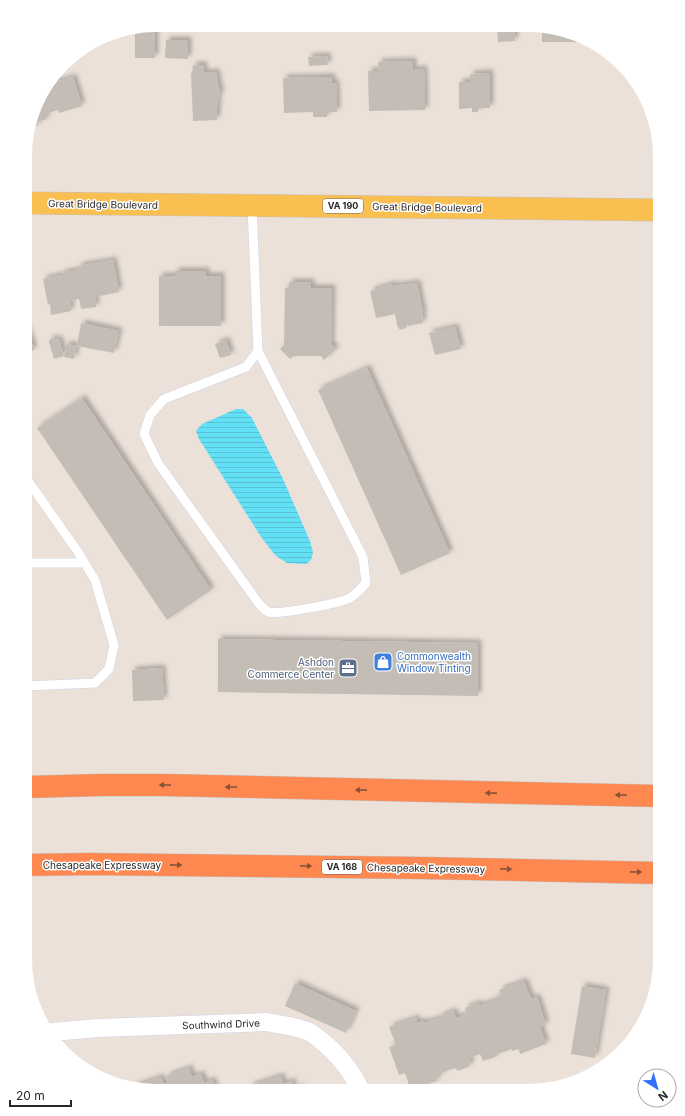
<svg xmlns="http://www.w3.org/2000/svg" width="685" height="1116" viewBox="0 0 685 1116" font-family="Inter,sans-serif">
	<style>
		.water { fill: url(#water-rules) }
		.building { fill: #c3bdb5; filter: url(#shadow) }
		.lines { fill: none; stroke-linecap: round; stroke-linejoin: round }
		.service-casing { stroke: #ced4e3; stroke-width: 10 }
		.minor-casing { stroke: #ced4e3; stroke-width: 19 }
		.primary-casing { stroke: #c3c3c3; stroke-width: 23 }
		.motorway-casing { stroke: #c3c3c3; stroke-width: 23 }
		.service { stroke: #fff; stroke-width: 9 }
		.minor { stroke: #fff; stroke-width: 18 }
		.primary { stroke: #f9bf50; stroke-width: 22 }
		.motorway { stroke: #ff8851; stroke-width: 22 }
		.oneway { fill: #89533a }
		.labels { text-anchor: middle; stroke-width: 3; stroke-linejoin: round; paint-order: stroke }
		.shield { fill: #fff; stroke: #686868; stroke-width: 1 }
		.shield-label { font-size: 9px; font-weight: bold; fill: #282828 }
		.street-label { font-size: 10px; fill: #282828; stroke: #fff }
		.shop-label { font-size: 10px; fill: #366cbe; stroke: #fff; text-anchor: start }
		.service-label { font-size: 10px; fill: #4e5e75; stroke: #fff; text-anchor: end }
	</style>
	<defs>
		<pattern id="water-rules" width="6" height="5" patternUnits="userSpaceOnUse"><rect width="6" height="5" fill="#64e0f6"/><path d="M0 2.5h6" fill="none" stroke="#57c0d3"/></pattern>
		<filter id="shadow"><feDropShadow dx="3.5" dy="-3.5" stdDeviation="2" flood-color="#0004"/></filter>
	</defs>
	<rect width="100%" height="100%" fill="#ece1d9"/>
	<!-- water -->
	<path class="water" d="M236 409H243L252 418 283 479 310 541 313 552 311 560 306 564 287 563 276 556 261 537 199 439 196 431 202 424Z"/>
	<!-- building -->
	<path class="building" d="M155 25V58H135V29Z
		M497 26H514L515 41 498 42Z
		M542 26H546L584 42H542Z
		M166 40H188V59L165 58Z
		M327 56 328 65 309 66 308 57Z
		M413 61V70L424 69 425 110 369 111 368 71H379L378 62Z
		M193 65H204V73L216 72 218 82 217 83H218L219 88H220V95L218 96 219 99H217L218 108H217V120L193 121 191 73H192Z
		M490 73V108H478V112H472V108L459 109V82H470V74Z
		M73 77 82 106 59 113 58 110 45 114 47 119 37 122 38 126 33 127 32 124 30 125 39 98 49 84Z
		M332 77V84L336 83 337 112H327V117H313V112L284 113 283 78Z
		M113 260 119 292 95 297 96 307 81 309 79 299 70 301 71 311 51 315 50 304 48 305 43 279 62 275V273L79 270 78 266Z
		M175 271H206V276H221V326H159V276H175Z
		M289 282H311V288H332L331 345 336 349 324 360 321 356H294L290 359 280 349 284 345 285 288H289Z
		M417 283 423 313 422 316 423 323 408 326 407 323 406 328 400 330 397 325 395 314 376 318 370 291 392 284V286Z
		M81 323 119 331 114 353 77 346Z
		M26 326 34 350 26 353Z
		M455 327 461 349 435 355 429 333Z
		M53 338 54 340 59 339 64 356 54 359 49 342 50 339Z
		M226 340 231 355 220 358 215 344Z
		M66 344 77 346 74 359 64 357Z
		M367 368 450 553 401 575 318 390Z
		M82 398 211 590 167 620 37 428Z
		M218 639 478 643V696L218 692Z
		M162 668 164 700 133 701 132 670Z
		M524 981 531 999 537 997 546 1025 540 1027 546 1044 520 1054 519 1049 512 1051V1049L497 1054V1056H495V1057L483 1061 480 1054 469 1058 471 1064H469L470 1066 458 1071 455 1068 441 1073 442 1075 436 1077 437 1081 425 1085V1087L411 1091 405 1073 399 1075 389 1047 396 1045 389 1027 416 1018 417 1023 423 1021 424 1023 440 1018V1016L453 1011 456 1018 467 1014 465 1008 478 1003 479 1006 496 1000 495 997 501 995 499 990Z
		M295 983 356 1011 346 1033 285 1006Z
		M582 986 606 990 595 1058 571 1054Z
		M189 1068 192 1077 201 1074 204 1083 212 1080 216 1090H139L132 1087 161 1077 163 1084 168 1083 166 1076Z
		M281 1076 283 1084 292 1081 294 1090 301 1087 302 1090H251L250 1086Z"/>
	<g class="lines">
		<defs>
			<path id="service" d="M252 205 258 351 246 367 164 399 150 415 144 434 158 463 259 604C261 606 265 610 268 612 278 615 334 604 345 600 352 598 361 589 366 583L363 557 258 351
				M26 563H84
				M25 686 95 683 109 669 114 645 95 580 78 552 26 478"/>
			<path id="minor" d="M52 1032 98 1028 267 1022C280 1025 295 1026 307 1031 311 1032 314 1035 318 1038 336 1052 351 1069 361 1091"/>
			<path id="primary" d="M26 203 660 210"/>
			<path id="motorway" d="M25 787 102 785H163L660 796
				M25 865 89 864 423 868 660 873"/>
		</defs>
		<!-- service casing -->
		<use href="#service" class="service-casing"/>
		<!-- minor casing -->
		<use href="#minor" class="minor-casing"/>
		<!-- primary casing -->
		<use href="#primary" class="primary-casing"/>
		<!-- motorway casing -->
		<use href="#motorway" class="motorway-casing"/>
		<!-- service -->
		<use href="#service" class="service"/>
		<!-- minor -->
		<use href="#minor" class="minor"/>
		<!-- primary -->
		<use href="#primary" class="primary"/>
		<!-- motorway -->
		<use href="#motorway" class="motorway"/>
	</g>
	<!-- one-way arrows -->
	<defs><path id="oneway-solid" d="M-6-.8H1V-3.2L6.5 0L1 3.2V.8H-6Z"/></defs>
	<g class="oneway">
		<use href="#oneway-solid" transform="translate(165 785) rotate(-179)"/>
		<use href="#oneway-solid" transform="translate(231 787) rotate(-179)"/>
		<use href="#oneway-solid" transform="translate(361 790) rotate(-179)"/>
		<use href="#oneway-solid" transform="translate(491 793) rotate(-179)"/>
		<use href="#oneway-solid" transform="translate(621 795) rotate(-179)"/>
		<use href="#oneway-solid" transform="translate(176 865) rotate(1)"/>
		<use href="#oneway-solid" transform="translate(306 866) rotate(1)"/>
		<use href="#oneway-solid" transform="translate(506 869) rotate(1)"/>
		<use href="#oneway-solid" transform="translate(636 872) rotate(1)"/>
	</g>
	<!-- icons -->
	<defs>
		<symbol id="shop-square" viewBox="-11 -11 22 22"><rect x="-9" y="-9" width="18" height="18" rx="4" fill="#3f7fe0" stroke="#fff"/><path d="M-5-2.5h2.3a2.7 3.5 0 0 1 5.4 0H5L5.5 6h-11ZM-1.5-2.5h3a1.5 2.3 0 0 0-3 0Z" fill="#fff"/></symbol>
		<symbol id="office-square" viewBox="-11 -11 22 22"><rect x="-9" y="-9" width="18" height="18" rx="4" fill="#5c6f8a" stroke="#fff"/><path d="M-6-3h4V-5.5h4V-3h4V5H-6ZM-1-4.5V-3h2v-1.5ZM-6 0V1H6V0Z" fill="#fff"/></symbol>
	</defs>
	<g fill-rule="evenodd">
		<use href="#shop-square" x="372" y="651" width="22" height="22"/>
		<use href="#office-square" x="337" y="657" width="22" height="22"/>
	</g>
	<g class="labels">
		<!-- shield labels -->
		<g class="shield">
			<rect x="323" y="199" width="40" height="14" rx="3"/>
			<rect x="322" y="860" width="40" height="14" rx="3"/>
		</g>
		<g class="shield-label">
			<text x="343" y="209">VA 190</text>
			<text x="342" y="870">VA 168</text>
		</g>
		<!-- street labels -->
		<g class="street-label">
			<text transform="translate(103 204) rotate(1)" y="4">Great Bridge Boulevard</text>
			<text transform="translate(427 207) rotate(1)" y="4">Great Bridge Boulevard</text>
			<text x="102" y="869">Chesapeake Expressway</text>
			<text transform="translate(426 868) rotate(1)" y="4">Chesapeake Expressway</text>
			<text transform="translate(221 1024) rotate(-2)" y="4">Southwind Drive</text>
		</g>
		<!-- shop labels -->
		<g class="shop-label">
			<text x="397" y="660">Commonwealth<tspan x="397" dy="12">Window Tinting</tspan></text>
		</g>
		<!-- service labels -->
		<g class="service-label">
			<text x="334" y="666">Ashdon<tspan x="334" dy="12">Commerce Center</tspan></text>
		</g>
	</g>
	<!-- crop -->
	<path d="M0 0H685V1116H0ZM156 32H529A124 124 0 0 1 653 156V960A124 124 0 0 1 529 1084H156A124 124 0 0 1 32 960V156A124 124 0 0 1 156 32Z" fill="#fff" fill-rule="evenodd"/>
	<!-- north arrow -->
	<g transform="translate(657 1088) rotate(143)"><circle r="19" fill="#ffffff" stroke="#a9a9a9"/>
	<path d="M0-3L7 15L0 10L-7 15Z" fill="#3370ff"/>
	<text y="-6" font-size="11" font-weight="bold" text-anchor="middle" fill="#282828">N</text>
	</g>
	<!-- scale -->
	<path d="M10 1100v6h61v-6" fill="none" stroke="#282828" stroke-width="2"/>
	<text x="16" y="1100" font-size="12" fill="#282828" stroke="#ffffff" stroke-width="3" paint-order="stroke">20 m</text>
</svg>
